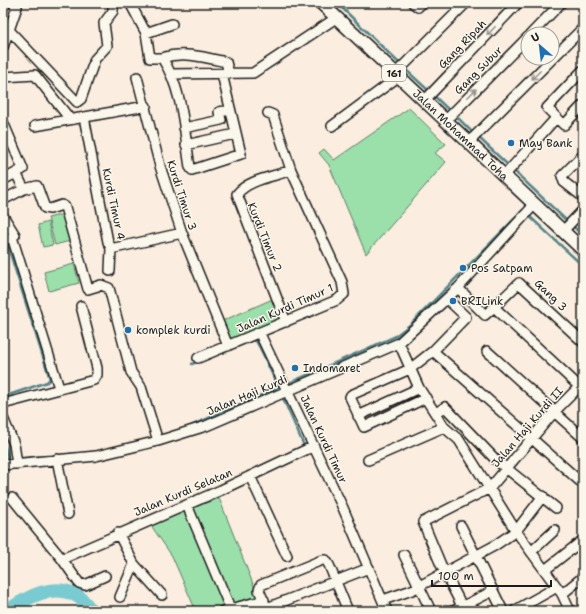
<svg xmlns="http://www.w3.org/2000/svg" width="586" height="614" viewBox="0 0 586 614" font-family="'Shantell Sans',sans-serif">
	<style>
		.green { fill: #9bdfab; stroke: #5c7e64 }
		.lines { fill: none; stroke-linecap: round; stroke-linejoin: round }
		.stream { stroke: #548589; stroke-width: 2.5 }
		.river { stroke: #7acbd1; stroke-width: 14 }
		.minor-casing { stroke: #1c1c1c; stroke-width: 12 }
		.major-casing { stroke: #1c1c1c; stroke-width: 15 }
		.minor { stroke: #fbf7ec; stroke-width: 9 }
		.major { stroke: #fbf7ec; stroke-width: 12 }
		.oneway { stroke: #97948e }
		.poi-dot { fill: #1f6fb2; stroke: #fbf7ec; stroke-width: 1.5 }
		.labels { text-anchor: middle; stroke-width: 3; stroke-linejoin: round; paint-order: stroke }
		.shield { fill: #fbf7ec; stroke: #5f5e5a; stroke-width: 1 }
		.shield-label { font-size: 10px; font-weight: bold; fill: #1c1c1c }
		.street-label { font-size: 11px; fill: #1c1c1c; stroke: #fbf7ec }
		.poi-label { font-size: 11px; fill: #1c1c1c; stroke: #fbf7ec; text-anchor: start }
	</style>
	<rect width="100%" height="100%" fill="#fbeddf"/>
	<filter id="ink" filterUnits="userSpaceOnUse"><feTurbulence type="fractalNoise" baseFrequency=".025" numOctaves="2"/><feDisplacementMap in="SourceGraphic" scale="8" xChannelSelector="R" yChannelSelector="G"/><feConvolveMatrix kernelMatrix="1 2 1 2 8 2 1 2 1" color-interpolation-filters="sRGB"/></filter>
	<g filter="url(#ink)">
		<!-- green -->
		<path class="green" d="M409 108 446 144 435 153 446 162 366 254 329 165 319 153 324 149 334 160Z
			M64 214 70 241 55 245 48 218Z
			M48 222 53 245 43 247 38 225Z
			M74 264 79 283 49 291 44 272Z
			M275 298 284 320 230 344 220 322Z
			M219 498 259 599 221 611H196L172 556 150 524Z"/>
		<g class="lines">
			<!-- stream -->
			<path class="stream" d="M337 3 401 65
				M404 68 430 92
				M432 94 452 113
				M455 115 474 134
				M478 137 509 166
				M512 169 568 222
				M528 215 583 266
				M572 225 583 236
				M250 340 256 341 260 348 281 393
				M192 364 199 361
				M287 384 394 337 411 324 523 210 525 212
				M282 396 305 448
				M3 397 47 382 50 379 8 247
				M186 428 282 386
				M3 436 8 460
				M23 458 94 452"/>
			<!-- river -->
			<path class="river" d="M7 611C28 597 54 581 79 597 84 601 88 607 92 611"/>
			<defs>
				<path id="minor" d="M14 3V5L17 7 9 30 77 102 81 99 95 59 107 46 104 23 113 11V3
					M130 3 146 33 150 58H162C183 90 184 130 190 167L192 170 241 154 222 74
					M413 3 418 7 422 3
					M146 33 172 24
					M531 34 561 3
					M3 47 9 30
					M162 58C184 51 204 57 226 62L229 74
					M583 70 547 108 564 125 583 105
					M171 74 253 73 336 18
					M395 74 466 3
					M3 77 35 75 70 119
					M137 77 160 166 182 233 228 346
					M424 101 518 3
					M84 117 108 242 111 248H115L182 233
					M445 121 528 37
					M3 122 23 169 3 180
					M35 126 146 106
					M332 126 398 77
					M184 128 221 120 219 112 230 110
					M468 143 583 28
					M186 145 235 134
					M583 155 562 176 564 182 583 197
					M16 173 24 189
					M504 176 556 118
					M3 200 24 189 37 186 45 208 50 209 62 205 65 207 88 289 101 285 109 288 131 372 141 387 158 441
					M3 216 15 235
					M563 231 583 210
					M3 240 9 238 13 240 59 388
					M110 271 111 248
					M458 288 485 315 494 307 583 390
					M494 307 519 283 583 342
					M286 322 237 194C249 179 274 177 291 170
					M260 334 343 508 387 611
					M399 343 419 388 444 427 459 440 516 531 562 594 570 611
					M433 351 583 484
					M487 351 583 438
					M198 358 337 300 344 294 342 282 291 170 273 115 268 113
					M426 398 364 427 350 397 351 395 410 369 433 351 466 317 447 299
					M3 404 94 380 97 375V368L81 306
					M436 413 445 407 496 460 556 508
					M358 416 419 388
					M3 418 14 444 17 464
					M57 459 68 514
					M368 460 444 427
					M3 465 96 456 158 441 206 426 399 343 458 288 534 205
					M250 476 287 556
					M12 498 62 559 79 583 85 585 105 576
					M187 505 228 603
					M461 526 503 611
					M118 533 134 564 120 597
					M531 552 555 530
					M404 555 431 611
					M62 559 221 490 314 446
					M134 564 162 595
					M545 570 583 540
					M562 594 583 577
					M383 600 412 590 494 546 516 531 543 496
					M462 606 441 565 423 522 490 488 555 411 583 383
					M223 611 264 600
					M259 611 369 568
					M268 611 259 590 261 585 322 560H326L329 565 348 611
					M453 611 493 591
					M514 611 557 587"/>
				<g id="major">
					<path id="s1" d="M321 3 583 250"/>
				</g>
			</defs>
			<!-- minor casing -->
			<use href="#minor" class="minor-casing"/>
			<!-- major casing -->
			<use href="#major" class="major-casing"/>
			<!-- minor -->
			<use href="#minor" class="minor"/>
			<!-- major -->
			<use href="#major" class="major"/>
		</g>
		<!-- one-way arrows -->
		<defs><path id="oneway-shaft" d="M-6 0H5M1.5-3L5.5 0L1.5 3" fill="none" stroke-width="1.6" stroke-linecap="round" stroke-linejoin="round"/></defs>
		<g class="oneway">
			<use href="#oneway-shaft" transform="translate(491 31) rotate(134)"/>
			<use href="#oneway-shaft" transform="translate(536 75) rotate(135)"/>
			<use href="#oneway-shaft" transform="translate(472 93) rotate(-45)"/>
		</g>
	</g>
	<!-- markers -->
	<g class="poi-dot">
		<circle cx="511" cy="143" r="4"/>
		<circle cx="463" cy="268" r="4"/>
		<circle cx="453" cy="301" r="4"/>
		<circle cx="128" cy="330" r="4"/>
		<circle cx="295" cy="368" r="4"/>
	</g>
	<g class="labels">
		<!-- shield labels -->
		<rect class="shield" x="382" y="65" width="24" height="16" rx="3"/>
		<g class="shield-label">
			<text x="394" y="77">161</text>
		</g>
		<!-- street labels -->
		<g class="street-label">
			<text transform="translate(462 44) rotate(-46)" y="4">Gang Ripah</text>
			<text transform="translate(478 70) rotate(-45)" y="4">Gang Subur</text>
			<text dy="4" stroke="none"><textPath href="#s1" startOffset="192">Jalan Mohammad Toha</textPath></text>
			<text transform="translate(182 195) rotate(72)" y="4">Kurdi Timur 3</text>
			<text transform="translate(114 204) rotate(78)" y="4">Kurdi Timur 4</text>
			<text transform="translate(265 237) rotate(68)" y="4">Kurdi Timur 2</text>
			<text transform="translate(551 295) rotate(44)" y="4">Gang 3</text>
			<text transform="translate(285 308) rotate(-24)" y="4">Jalan Kurdi Timur 1</text>
			<text transform="translate(247 395) rotate(-23)" y="4">Jalan Haji Kurdi</text>
			<text transform="translate(527 427) rotate(-49)" y="4">Jalan Haji Kurdi II</text>
			<text transform="translate(324 439) rotate(65)" y="4">Jalan Kurdi Timur</text>
			<text transform="translate(183 492) rotate(-23)" y="4">Jalan Kurdi Selatan</text>
		</g>
		<!-- poi labels -->
		<g class="poi-label">
			<text x="519" y="147">May Bank</text>
			<text x="471" y="272">Pos Satpam</text>
			<text x="461" y="305">BRILink</text>
			<text x="136" y="334">komplek kurdi</text>
			<text x="303" y="372">Indomaret</text>
		</g>
	</g>
	<!-- margin -->
	<rect width="586" height="614" fill="none" stroke="#fbf7ec" stroke-width="16"/>
	<rect x="8" y="8" width="570" height="598" fill="none" stroke="#1c1c1c" stroke-width="1.5" filter="url(#ink)"/>
	<!-- north arrow -->
	<g transform="translate(540 46) rotate(332)"><circle r="19" fill="#fbf7ec" stroke="#a29f99"/>
	<path d="M0-3L7 15L0 10L-7 15Z" fill="#1f6fb2"/>
	<text y="-6" font-size="11" font-weight="bold" text-anchor="middle" fill="#1c1c1c">U</text>
	</g>
	<!-- scale -->
	<path d="M432 580v6h119v-6" fill="none" stroke="#1c1c1c" stroke-width="2"/>
	<text x="438" y="580" font-size="12" fill="#1c1c1c" stroke="#fbf7ec" stroke-width="3" paint-order="stroke">100 m</text>
</svg>
